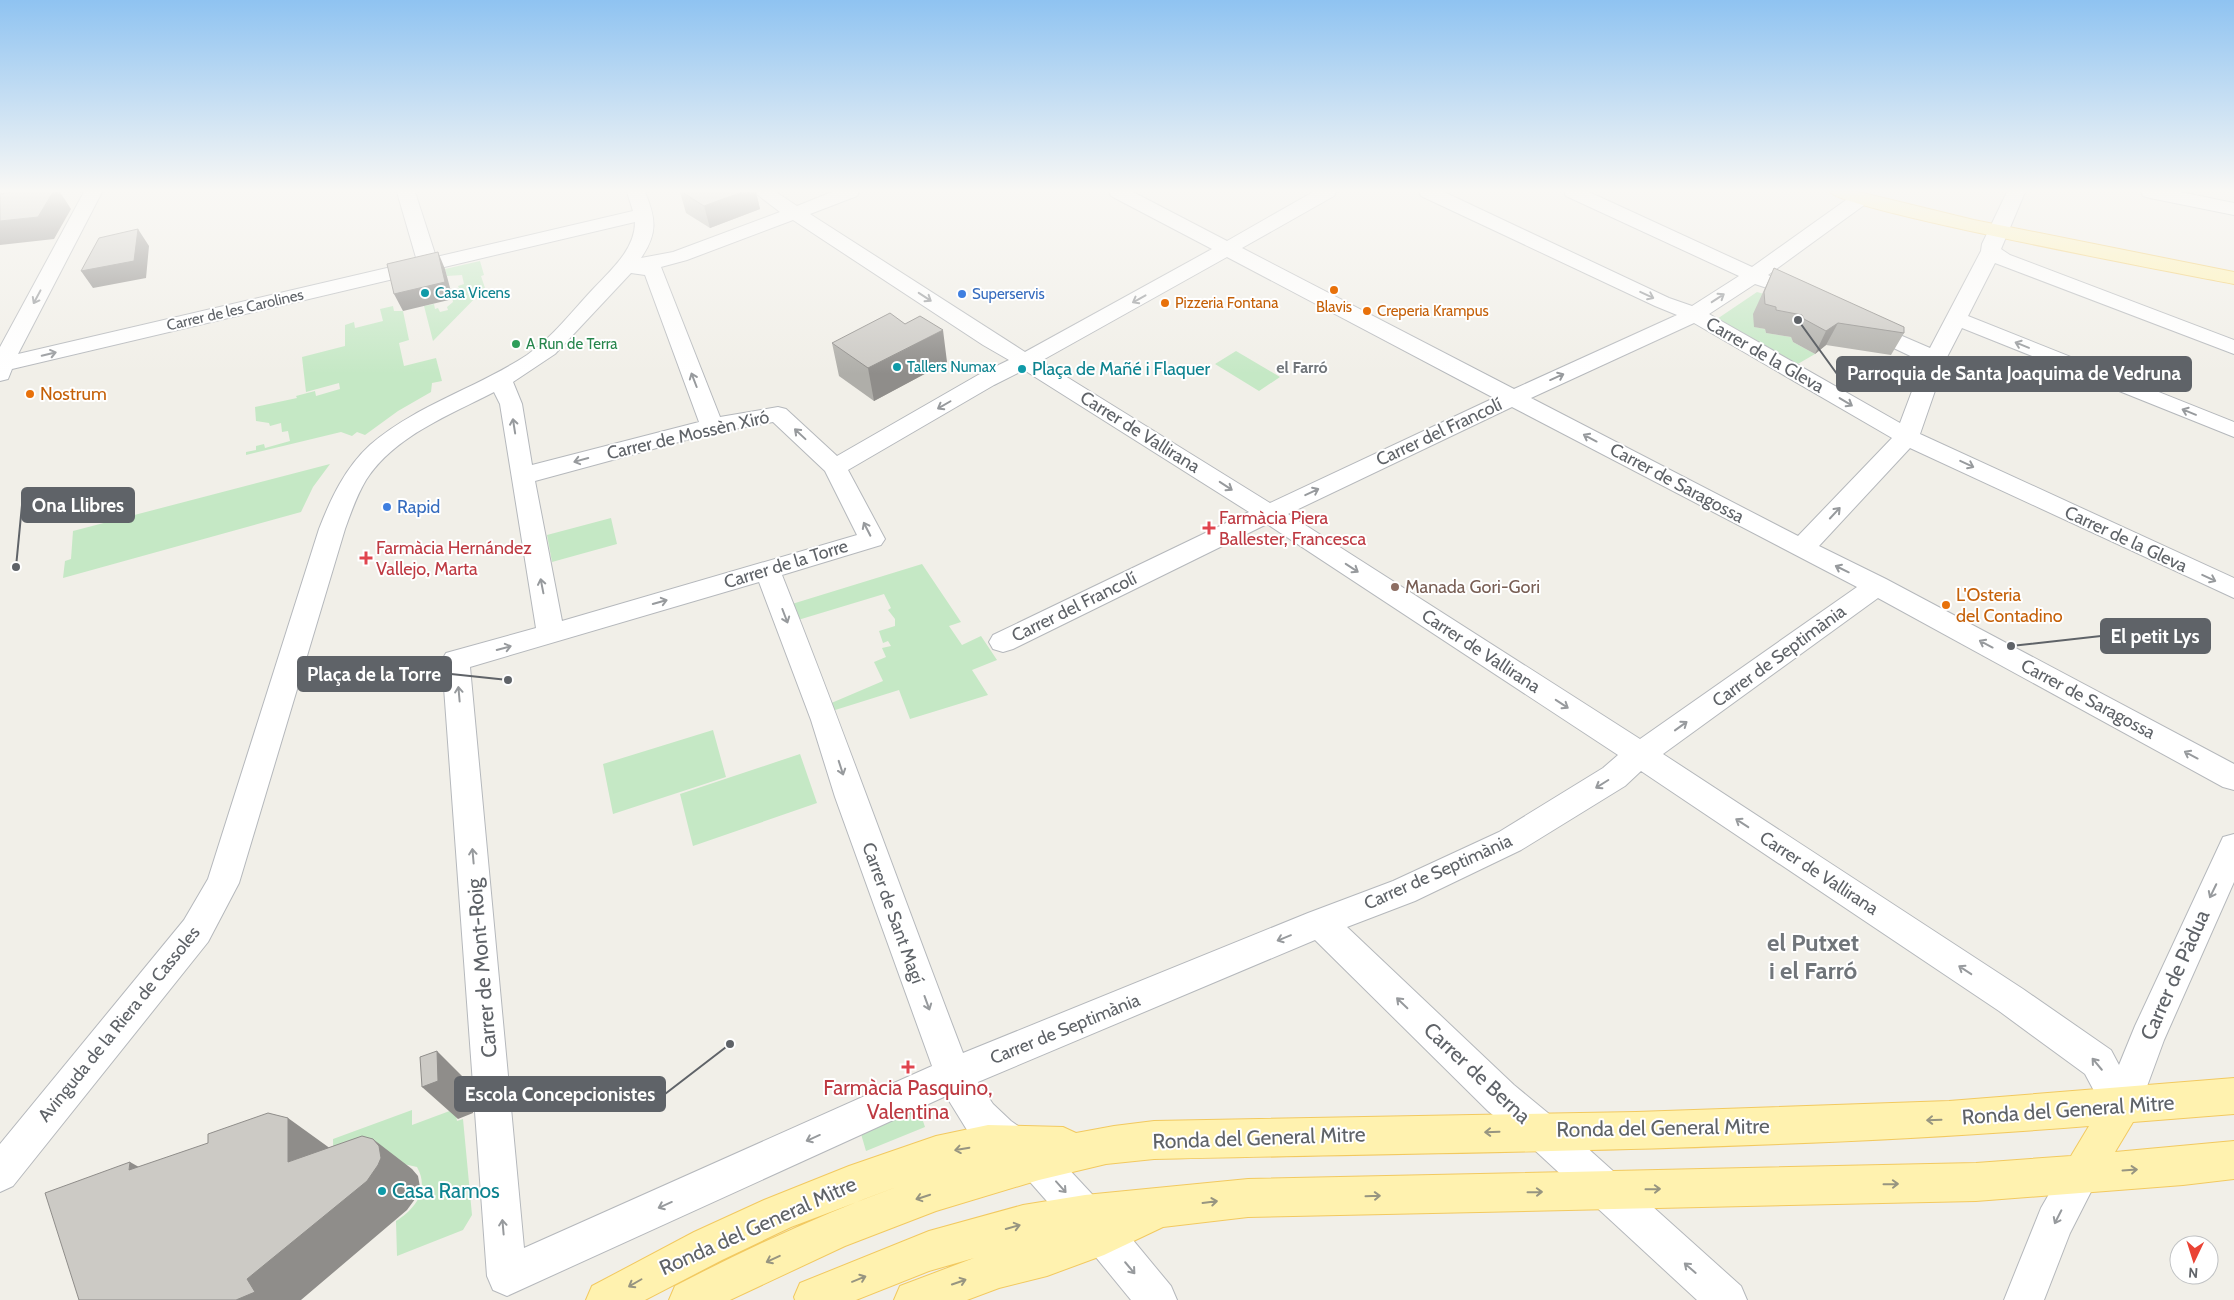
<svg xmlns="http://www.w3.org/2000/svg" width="2234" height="1300" viewBox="0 0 2234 1300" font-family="Cabin,sans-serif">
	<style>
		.green { fill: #c5e8c5 }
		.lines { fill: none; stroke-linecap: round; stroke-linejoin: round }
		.minor-casing { stroke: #b5b8bc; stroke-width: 2 }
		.major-casing { stroke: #f2c960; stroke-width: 2 }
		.minor { fill: #fff; fill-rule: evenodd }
		.major { fill: #fff2af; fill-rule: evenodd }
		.wall { fill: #afaea9 }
		.shaded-wall { fill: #8f8d8a }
		.building { fill: #cccac5; stroke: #8f8d8a }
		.oneway { stroke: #979a9d }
		.oneway2 { stroke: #979581 }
		.food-dot { fill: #e8710a; stroke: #fff; stroke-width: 2 }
		.culture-dot { fill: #0f9aa8; stroke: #fff; stroke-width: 2 }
		.shop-dot { fill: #3f7fe0; stroke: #fff; stroke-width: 2 }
		.leisure-dot { fill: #2e9e5b; stroke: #fff; stroke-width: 2 }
		.health-dot { fill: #e0444e; stroke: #fff; stroke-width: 2 }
		.education-dot { fill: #8d6e63; stroke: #fff; stroke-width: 2 }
		.labels { text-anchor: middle; stroke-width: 4; stroke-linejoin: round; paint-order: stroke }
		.far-culture-label { font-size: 15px; fill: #0d838f; stroke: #fff; text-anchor: start }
		.far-shop-label { font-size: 15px; fill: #366cbe; stroke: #fff; text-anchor: start }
		.far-food-label { font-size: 15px; fill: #c56008; stroke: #fff; text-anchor: start }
		.far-street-label { font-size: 15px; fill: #5f6368; stroke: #fff }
		.far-leisure-label { font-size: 15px; fill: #27864d; stroke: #fff; text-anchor: start }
		.far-neighbourhood-label { font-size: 16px; font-weight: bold; fill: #70757a; stroke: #fff }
		.street-label { font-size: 18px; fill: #5f6368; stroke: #fff }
		.culture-label { font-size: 18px; fill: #0d838f; stroke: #fff; text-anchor: start }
		.food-label { font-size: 18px; fill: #c56008; stroke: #fff; text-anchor: start }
		.shop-label { font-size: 18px; fill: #366cbe; stroke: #fff; text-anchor: start }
		.health-label { font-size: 18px; fill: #be3a42; stroke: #fff; text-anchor: start }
		.education-label { font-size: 18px; fill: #785e54; stroke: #fff; text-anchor: start }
		.near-street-label { font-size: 21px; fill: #5f6368; stroke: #fff }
		.near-health-label { font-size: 21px; fill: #be3a42; stroke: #fff }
		.near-culture-label { font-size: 21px; fill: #0d838f; stroke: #fff; text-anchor: start }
		.near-quarter-label { font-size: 24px; font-weight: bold; fill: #70757a; stroke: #fff }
		.leader { fill: none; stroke: #5f6368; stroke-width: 2 }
		.callout-dot { fill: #5f6368; stroke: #fff; stroke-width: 2 }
		.callout { fill: #5f6368; stroke: #5f6368; stroke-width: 2 }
		.callout-label { font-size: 19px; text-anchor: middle; font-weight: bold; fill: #fff }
	</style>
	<rect width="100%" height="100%" fill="#f1efe8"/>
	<!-- green -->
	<path class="green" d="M480 261 484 275 481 276 485 288 433 341 424 306 434 304 435 309 438 308 440 312 448 310 447 307 453 302 451 290 459 288 458 286 464 284 462 275 447 276 445 269Z
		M1757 292 1764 294 1753 316 1756 317 1755 327 1765 329 1766 333 1791 337 1793 342 1815 354 1796 365 1717 319Z
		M393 306 394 311H403L409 340 399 343 404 366 436 358 442 381 432 383 431 392 398 411 365 435 357 432 352 436 341 432 246 455V452L256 450V446L264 444 265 448 290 441 288 431 282 432 281 423 270 426 269 423 256 421 255 407 297 398 296 396 315 391 316 396 340 389 339 383 306 392 302 357 345 346V325L354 322 355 328 383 321 380 309Z
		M1236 351 1280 377 1259 391 1215 364Z
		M330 464 313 487 301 512 63 578 65 561 71 559 73 531Z
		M611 518 617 544 552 562 547 535Z
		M922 564 961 622 949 626 962 645 981 636 997 660 972 670 988 695 910 719 899 690 832 711 829 704 883 681 874 662 886 657 882 648 891 646 888 641 883 643 879 631 895 626V619L888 610 891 608 884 594 798 620 792 604Z
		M713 730 726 777 613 814 603 764Z
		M800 754 817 803 693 846 680 794Z
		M917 1103 925 1127 866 1151 859 1127Z
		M455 1109 457 1121 463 1119 472 1215 463 1230 397 1256 396 1221C415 1209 430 1190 417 1167L399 1163 334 1187 333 1139 412 1110V1125Z"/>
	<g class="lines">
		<defs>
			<path id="minor" d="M84 192H102L18 354 417 261 397 192H415L436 257 633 211 627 192H645C656 219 658 233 641 258L673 252 780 212 754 192H776L797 206 832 192H859L857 196 810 214 1025 352 1212 249 1111 196 1109 192H1133L1227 241 1313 192H1336L1334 196 1242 248 1514 389 1677 315 1655 306 1421 196 1419 192H1444L1669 298 1692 306 1739 276 1566 196 1564 192H1589L1752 267 1853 195 1860 193 1867 195 1869 199 1867 203 1768 275 1774 278 1777 282 1774 286 1767 288 1755 284 1709 314 1900 423 1923 362 1858 331 1854 327 1858 323 1865 321 1872 323 1930 348 1981 251 1982 244 2007 192H2025L2001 249 2010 255 2234 340V354L1995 263 1968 316 2234 422V437L1962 328 1946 359 1920 434 2234 578V598L1910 448 1819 546 1886 579 2234 764V790L2223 787 1878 598 1663 754 2023 989 2111 1050 2119 1065 2135 1026 2223 837 2234 834V882L2164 1040 2135 1119 2122 1124 2109 1119 2085 1074 1999 1011 1641 771 1625 786 1521 850 1415 901 1347 927 1514 1085 1554 1118 1741 1286 1747 1300H1697L1528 1144 1488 1111 1315 940 978 1082 993 1104 1011 1121 1049 1148 1118 1222 1171 1286 1177 1300H1131L1090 1250 1023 1174 985 1147 967 1130 946 1096 507 1296 493 1290 487 1276 442 660 446 653 536 628 500 404 494 392C450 415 394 436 366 480 357 495 351 512 345 529L239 883 208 942 13 1186 0 1192V1144L184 920 208 879 319 529C331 498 345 468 370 445 416 405 477 388 527 355 553 337 573 310 594 288 612 269 635 249 635 222L12 369 8 379 0 381V347ZM793 220 983 345 1009 360 978 375 837 456 786 409 778 407 720 417 661 267 687 260ZM1227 257 1494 398 1270 503 1041 361ZM631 273 645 275 699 422 532 465 522 404 513 382 555 354ZM1694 323 1892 438 1798 536 1531 398ZM1024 370 1249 512 993 635 989 642 993 649 1003 652 1013 649 1267 524 1618 755 1603 768 1499 832 1393 881 1308 913 963 1053C902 894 845 733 782 575L881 545 885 539 848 470 994 385ZM1512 407 1857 587 1640 739 1288 514ZM773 422 825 471 857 535 562 621 535 481 712 433ZM759 582 811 720 835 797 932 1066 524 1248 470 667Z
				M2141 192H2180L2234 203V215L2150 198 2143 196Z
				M2081 1155 2094 1161 2100 1174 2070 1233 2044 1300H2004L2041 1208 2068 1161Z"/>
			<path id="major" d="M1830 192H1859L1974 220 2234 272V284C2187 275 1842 210 1830 192Z
				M2234 1078V1114L2133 1122 2115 1152 2234 1141V1179L2183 1185 1976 1201 1248 1217 1163 1227 1104 1255 1047 1276 999 1288 967 1300H894L900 1286 974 1258 929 1271 856 1300H795L794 1297 800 1283 929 1231 1023 1205 1085 1195 1248 1179 1976 1163 2071 1156 2089 1126C1778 1151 1466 1152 1154 1159L1106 1164 1039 1180 936 1211 845 1246 730 1300H669L675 1286C748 1248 822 1214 899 1186L791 1227 722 1260 645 1300H586L592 1286 694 1232 764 1200 849 1166 936 1136 988 1125 1063 1127 1076 1133 1114 1126 1154 1121 1636 1112 1949 1101Z"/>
		</defs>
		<!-- minor casing -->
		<use href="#minor" class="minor-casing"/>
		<!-- major casing -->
		<use href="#major" class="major-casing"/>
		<!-- minor -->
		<use href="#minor" class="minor"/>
		<!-- major -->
		<use href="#major" class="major"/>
	</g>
	<!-- wall -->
	<path class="wall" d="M680 192H756L760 209 710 228 686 213Z
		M1774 268 1904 333 1891 355 1826 345 1815 354 1793 342 1791 337 1766 333 1765 329 1754 327 1753 314Z
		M832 343 947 362 874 401 839 376Z"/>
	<!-- shaded-wall -->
	<path class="shaded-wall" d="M53 192H60L71 209 54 239 0 245V221Z
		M742 192H756L760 209 710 228 704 206Z
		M138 229 149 246 146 278 93 288 81 271Z
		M438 252 445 269 453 299 403 311 394 294Z
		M1838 323 1826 345 1815 354 1826 331Z
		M943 330 947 362 874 401 868 368Z
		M437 1051 471 1085 473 1113 458 1119 422 1087Z
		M288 1118 331 1149 288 1162Z
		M373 1139 412 1169 418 1176 420 1187 418 1195 407 1210 301 1300H236L247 1279Z
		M130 1162 183 1192 129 1170Z"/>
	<!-- building -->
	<path class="building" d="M13 192H53L38 217 0 221V194Z
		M682 192H742L704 206Z
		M138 229 134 261 81 271 99 238Z
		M438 252 445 282 394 294 387 264Z
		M1774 268 1904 327V333L1838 323 1826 331 1804 319 1802 315 1776 310V307L1765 304 1764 292Z
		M890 313 905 324 920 316 943 330 868 368 832 343Z
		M437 1051 438 1081 422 1087 420 1057Z
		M268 1113 288 1118V1162L362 1136 373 1139 379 1146 381 1158 378 1165 367 1181 247 1279 255 1292 236 1300H79L45 1193 130 1162 129 1170 208 1143V1134Z"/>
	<!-- one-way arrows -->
	<defs><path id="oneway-shaft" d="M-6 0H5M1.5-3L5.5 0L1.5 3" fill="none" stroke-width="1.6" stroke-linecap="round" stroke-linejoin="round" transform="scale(1.25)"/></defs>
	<g class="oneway">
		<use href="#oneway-shaft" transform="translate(1647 295) rotate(25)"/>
		<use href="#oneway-shaft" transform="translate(37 297) rotate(118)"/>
		<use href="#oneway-shaft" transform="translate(925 297) rotate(33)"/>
		<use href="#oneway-shaft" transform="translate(1718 298) rotate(-33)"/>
		<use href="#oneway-shaft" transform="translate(1139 299) rotate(151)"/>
		<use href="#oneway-shaft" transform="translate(2022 345) rotate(-158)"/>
		<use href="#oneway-shaft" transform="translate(49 354) rotate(-13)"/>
		<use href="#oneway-shaft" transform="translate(1557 377) rotate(-24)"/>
		<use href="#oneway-shaft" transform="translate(694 380) rotate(-111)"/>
		<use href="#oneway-shaft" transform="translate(1846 402) rotate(31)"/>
		<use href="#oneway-shaft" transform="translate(944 405) rotate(150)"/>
		<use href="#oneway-shaft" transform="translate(2189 412) rotate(-158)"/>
		<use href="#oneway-shaft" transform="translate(514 426) rotate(-99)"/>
		<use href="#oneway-shaft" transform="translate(800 434) rotate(-137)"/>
		<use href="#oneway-shaft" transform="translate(1590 438) rotate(-152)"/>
		<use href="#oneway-shaft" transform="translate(581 460) rotate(165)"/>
		<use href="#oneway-shaft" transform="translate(1967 464) rotate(25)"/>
		<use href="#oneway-shaft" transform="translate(1226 486) rotate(33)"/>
		<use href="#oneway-shaft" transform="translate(1312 492) rotate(-25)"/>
		<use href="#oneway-shaft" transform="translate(1835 513) rotate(-47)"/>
		<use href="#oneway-shaft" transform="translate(867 529) rotate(-117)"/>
		<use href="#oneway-shaft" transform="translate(1352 568) rotate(33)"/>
		<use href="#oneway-shaft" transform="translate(1842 569) rotate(-154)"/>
		<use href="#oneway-shaft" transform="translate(2209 578) rotate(25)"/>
		<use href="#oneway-shaft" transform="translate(542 586) rotate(-101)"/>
		<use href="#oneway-shaft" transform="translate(660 602) rotate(-16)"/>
		<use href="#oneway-shaft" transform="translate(785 616) rotate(69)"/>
		<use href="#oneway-shaft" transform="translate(1986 644) rotate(-152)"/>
		<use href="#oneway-shaft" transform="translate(504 648) rotate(-15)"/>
		<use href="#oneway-shaft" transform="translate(459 694) rotate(-95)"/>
		<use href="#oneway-shaft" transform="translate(1562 704) rotate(33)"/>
		<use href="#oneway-shaft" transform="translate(1681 726) rotate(-36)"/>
		<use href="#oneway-shaft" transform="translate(2191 755) rotate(-152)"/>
		<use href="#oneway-shaft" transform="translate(841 768) rotate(72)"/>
		<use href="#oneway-shaft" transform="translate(1602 784) rotate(148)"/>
		<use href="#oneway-shaft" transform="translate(1742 823) rotate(-147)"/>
		<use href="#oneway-shaft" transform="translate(473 856) rotate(-95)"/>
		<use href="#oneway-shaft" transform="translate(2213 891) rotate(116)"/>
		<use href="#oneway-shaft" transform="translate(1284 938) rotate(158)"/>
		<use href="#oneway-shaft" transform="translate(1965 970) rotate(-147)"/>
		<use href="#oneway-shaft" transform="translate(927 1003) rotate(70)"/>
		<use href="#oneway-shaft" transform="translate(1402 1003) rotate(-136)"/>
		<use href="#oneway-shaft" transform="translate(2097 1064) rotate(-130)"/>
		<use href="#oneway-shaft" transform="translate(813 1138) rotate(156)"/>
		<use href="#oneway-shaft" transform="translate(1061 1187) rotate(48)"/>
		<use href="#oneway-shaft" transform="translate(665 1205) rotate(156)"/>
		<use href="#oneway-shaft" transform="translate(2058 1217) rotate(117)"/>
		<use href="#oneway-shaft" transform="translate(503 1227) rotate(-95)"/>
		<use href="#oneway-shaft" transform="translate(1130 1268) rotate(50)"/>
		<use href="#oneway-shaft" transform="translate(1690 1268) rotate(-139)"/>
	</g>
	<g class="oneway2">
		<use href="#oneway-shaft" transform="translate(1934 1120) rotate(178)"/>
		<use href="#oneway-shaft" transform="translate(1492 1132) rotate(178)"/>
		<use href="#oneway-shaft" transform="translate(962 1149) rotate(170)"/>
		<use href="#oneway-shaft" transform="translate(2130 1170) rotate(-4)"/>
		<use href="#oneway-shaft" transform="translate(1891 1184) rotate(-1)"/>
		<use href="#oneway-shaft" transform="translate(1653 1189) rotate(-1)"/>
		<use href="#oneway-shaft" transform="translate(1535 1192) rotate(-1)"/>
		<use href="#oneway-shaft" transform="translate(1373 1196) rotate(-2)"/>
		<use href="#oneway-shaft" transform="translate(923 1197) rotate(162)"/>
		<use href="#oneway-shaft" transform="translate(1210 1202) rotate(-7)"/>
		<use href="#oneway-shaft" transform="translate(1013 1227) rotate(-16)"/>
		<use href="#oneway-shaft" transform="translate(773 1259) rotate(155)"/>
		<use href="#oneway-shaft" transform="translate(859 1279) rotate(-22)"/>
		<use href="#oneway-shaft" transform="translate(959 1282) rotate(-19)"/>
		<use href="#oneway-shaft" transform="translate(635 1283) rotate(150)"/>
	</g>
	<!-- sky -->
	<linearGradient id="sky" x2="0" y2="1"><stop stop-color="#8fc3f1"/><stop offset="0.51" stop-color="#f9f8f5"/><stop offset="1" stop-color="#f9f8f5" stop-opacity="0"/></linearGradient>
	<rect width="2234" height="374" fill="url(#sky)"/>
	<!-- markers -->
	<g class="food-dot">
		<circle cx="1334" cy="290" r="5"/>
		<circle cx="1165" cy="303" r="5"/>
		<circle cx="1367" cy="311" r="5"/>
		<circle cx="30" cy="394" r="5"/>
		<circle cx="1946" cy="605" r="5"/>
	</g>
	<g class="culture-dot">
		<circle cx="425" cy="293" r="5"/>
		<circle cx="897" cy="367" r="5"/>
		<circle cx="1022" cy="369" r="5"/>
		<circle cx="382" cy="1191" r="5"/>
	</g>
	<g class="shop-dot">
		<circle cx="962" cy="294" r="5"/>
		<circle cx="387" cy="507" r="5"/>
	</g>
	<circle class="leisure-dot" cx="516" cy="344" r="5"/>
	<g class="health-dot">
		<path d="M1206.5 520.5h5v5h5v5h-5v5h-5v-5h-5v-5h5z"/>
		<path d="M363.5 550.5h5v5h5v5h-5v5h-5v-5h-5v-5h5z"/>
		<path d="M905.5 1059.5h5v5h5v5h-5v5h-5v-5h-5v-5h5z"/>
	</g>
	<circle class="education-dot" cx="1395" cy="587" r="5"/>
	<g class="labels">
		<!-- far-culture labels -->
		<g class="far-culture-label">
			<text x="435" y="298">Casa Vicens</text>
			<text x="907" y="372">Tallers Numax</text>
		</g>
		<!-- far-shop labels -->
		<g class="far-shop-label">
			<text x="972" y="299">Superservis</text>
		</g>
		<!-- far-food labels -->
		<g class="far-food-label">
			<text x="1175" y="308">Pizzeria Fontana</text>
			<text x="1334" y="312" text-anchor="middle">Blavis</text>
			<text x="1377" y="316">Creperia Krampus</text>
		</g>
		<!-- far-street labels -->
		<g class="far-street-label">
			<text transform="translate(235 310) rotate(-13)" y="5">Carrer de les Carolines</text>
		</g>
		<!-- far-leisure labels -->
		<g class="far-leisure-label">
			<text x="526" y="349">A Run de Terra</text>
		</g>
		<!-- far-neighbourhood labels -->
		<g class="far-neighbourhood-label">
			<text x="1302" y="373">el Farró</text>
		</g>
		<!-- street labels -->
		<g class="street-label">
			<text transform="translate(1765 355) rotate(30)" y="6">Carrer de la Gleva</text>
			<text transform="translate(1140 432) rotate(32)" y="6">Carrer de Vallirana</text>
			<text transform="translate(1439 432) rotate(-25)" y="6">Carrer del Francolí</text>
			<text transform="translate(688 435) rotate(-13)" y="6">Carrer de Mossèn Xiró</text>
			<text transform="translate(1677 483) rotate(28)" y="6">Carrer de Saragossa</text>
			<text transform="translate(2126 539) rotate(25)" y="6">Carrer de la Gleva</text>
			<text transform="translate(786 564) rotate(-17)" y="6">Carrer de la Torre</text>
			<text transform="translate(1074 607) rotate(-26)" y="6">Carrer del Francolí</text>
			<text transform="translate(1481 651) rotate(33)" y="6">Carrer de Vallirana</text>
			<text transform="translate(1779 656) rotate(-36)" y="6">Carrer de Septimània</text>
			<text transform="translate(2088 699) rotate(28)" y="6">Carrer de Saragossa</text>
			<text transform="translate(1438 872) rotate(-24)" y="6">Carrer de Septimània</text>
			<text transform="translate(1819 873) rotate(33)" y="6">Carrer de Vallirana</text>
			<text transform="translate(893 913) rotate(70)" y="6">Carrer de Sant Magí</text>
			<text transform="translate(119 1024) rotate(-51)" y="6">Avinguda de la Riera de Cassoles</text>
			<text transform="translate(1065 1029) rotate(-22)" y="6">Carrer de Septimània</text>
		</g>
		<!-- culture labels -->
		<g class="culture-label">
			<text x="1032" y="375">Plaça de Mañé i Flaquer</text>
		</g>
		<!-- food labels -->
		<g class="food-label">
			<text x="40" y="400">Nostrum</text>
			<text x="1956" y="601">L'Osteria<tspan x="1956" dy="21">del Contadino</tspan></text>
		</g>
		<!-- shop labels -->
		<g class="shop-label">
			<text x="397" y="513">Rapid</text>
		</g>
		<!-- health labels -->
		<g class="health-label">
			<text x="1219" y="524">Farmàcia Piera<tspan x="1219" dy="21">Ballester, Francesca</tspan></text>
			<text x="376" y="554">Farmàcia Hernández<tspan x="376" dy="21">Vallejo, Marta</tspan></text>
		</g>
		<!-- education labels -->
		<g class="education-label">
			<text x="1405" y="593">Manada Gori-Gori</text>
		</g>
		<!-- near-street labels -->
		<g class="near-street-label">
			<text transform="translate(482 968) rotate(-95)" y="7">Carrer de Mont-Roig</text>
			<text transform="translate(2175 975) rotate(-66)" y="7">Carrer de Pàdua</text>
			<text transform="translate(1477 1073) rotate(43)" y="7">Carrer de Berna</text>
			<text transform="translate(2068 1110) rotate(-4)" y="7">Ronda del General Mitre</text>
			<text transform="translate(1663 1128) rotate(-1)" y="7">Ronda del General Mitre</text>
			<text transform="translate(1259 1138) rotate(-2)" y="7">Ronda del General Mitre</text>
			<text transform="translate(758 1226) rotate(-24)" y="7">Ronda del General Mitre</text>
		</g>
		<!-- near-health labels -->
		<g class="near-health-label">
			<text x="908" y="1095">Farmàcia Pasquino,<tspan x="908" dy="24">Valentina</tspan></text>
		</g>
		<!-- near-culture labels -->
		<g class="near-culture-label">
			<text x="392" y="1198">Casa Ramos</text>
		</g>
		<!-- near-quarter labels -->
		<g class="near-quarter-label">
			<text x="1813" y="951">el Putxet<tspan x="1813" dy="28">i el Farró</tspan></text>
		</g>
	</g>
	<!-- callouts -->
	<path class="leader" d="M1798 320L1837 374M16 567L22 505M2011 646L2101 636M508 680L451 674M730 1044L665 1094"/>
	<g class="callout-dot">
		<circle cx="1798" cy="320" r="5"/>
		<circle cx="16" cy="567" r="5"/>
		<circle cx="2011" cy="646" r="5"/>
		<circle cx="508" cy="680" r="5"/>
		<circle cx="730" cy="1044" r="5"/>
	</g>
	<g class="callout">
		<rect x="1837" y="357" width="354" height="34" rx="5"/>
		<rect x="22" y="488" width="112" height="34" rx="5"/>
		<rect x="2101" y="619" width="109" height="34" rx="5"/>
		<rect x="298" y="657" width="153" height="34" rx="5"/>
		<rect x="455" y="1077" width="210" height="34" rx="5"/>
	</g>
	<g class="callout-label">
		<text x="2014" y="380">Parroquia de Santa Joaquima de Vedruna</text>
		<text x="78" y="512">Ona Llibres</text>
		<text x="2155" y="643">El petit Lys</text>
		<text x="374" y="681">Plaça de la Torre</text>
		<text x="560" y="1101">Escola Concepcionistes</text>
	</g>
	<!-- north arrow -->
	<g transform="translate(2194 1260) rotate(184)"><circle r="24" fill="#ffffff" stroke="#bfc1c3"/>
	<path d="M0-4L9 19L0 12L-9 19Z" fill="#ea4335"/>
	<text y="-8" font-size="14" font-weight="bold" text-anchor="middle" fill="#5f6368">N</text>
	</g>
</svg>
